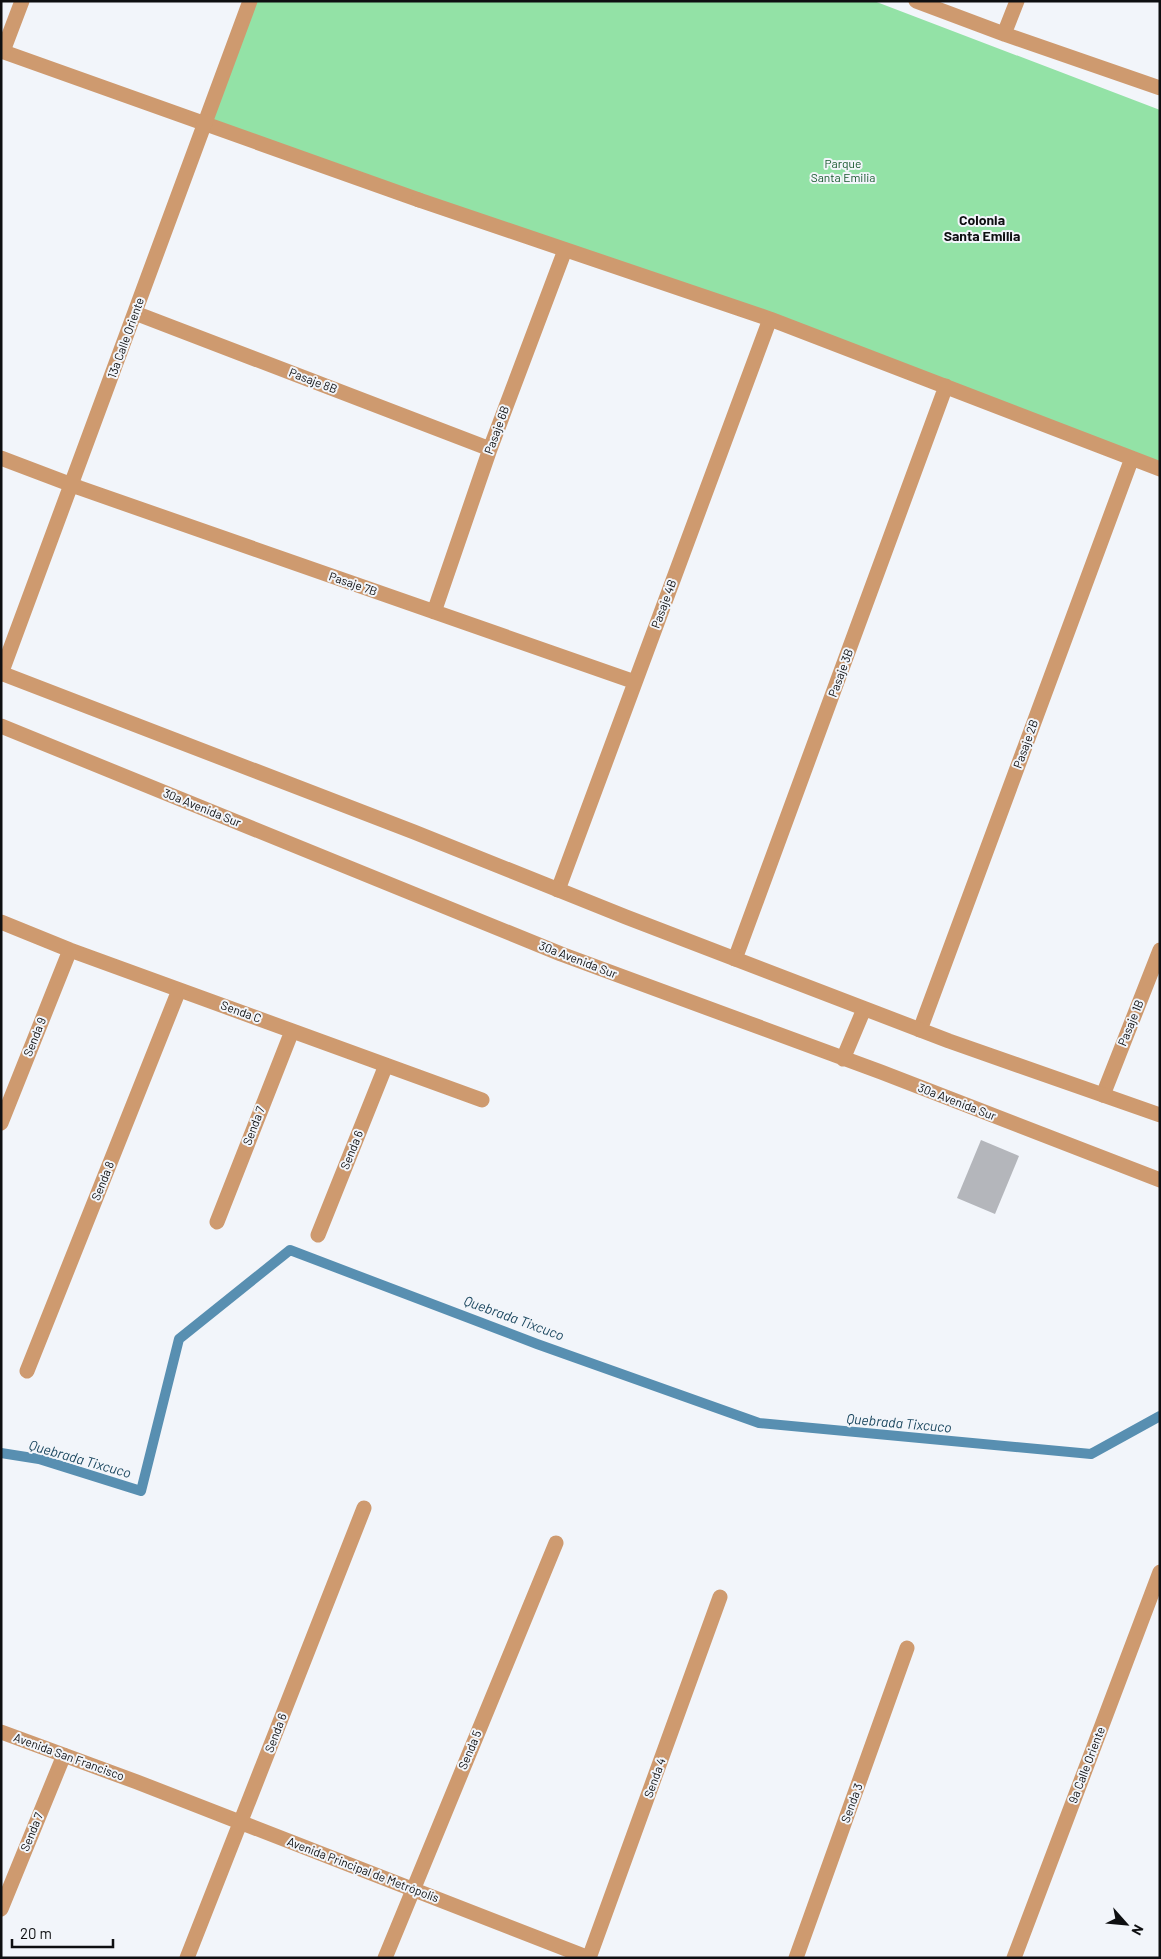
<svg xmlns="http://www.w3.org/2000/svg" width="1161" height="1959" font-family="Barlow,sans-serif">
<style>
.green{fill:#93e2a6}
.lines{fill:none;stroke-linecap:round;stroke-linejoin:round}
.stream{stroke:#588fb1;stroke-width:10}
.building{fill:#b4b6bb}
.service{stroke:#ce9a6f;stroke-width:15}
.minor{stroke:#ce9a6f;stroke-width:15}
.tertiary{stroke:#ce9a6f;stroke-width:15}
.labels{text-anchor:middle;stroke-width:4;stroke-linejoin:round;paint-order:stroke}
.park-label{font-size:12px;fill:#17572d;stroke:#f2f5fa}
.street-label{font-size:12px;fill:#0e0f11;stroke:#f2f5fa}
.neighbourhood-label{font-size:14px;font-weight:bold;fill:#0e0f11;stroke:#f2f5fa}
.water-label{font-size:14px;font-style:italic;fill:#1b475f;stroke:#f2f5fa}
</style>
<rect width="100%" height="100%" fill="#f2f5fa"/>
<path class="green" d="M250 1H874L1160 110V468L1015 413 204 122Z"/>
<g class="lines">
<path class="stream" d="M1 1453 39 1459 141 1491 179 1339 290 1250 537 1344 759 1423 1091 1454 1160 1416"/>
</g>
<path class="building" d="M981 1140 1019 1156 995 1214 957 1198Z"/>
<g class="lines">
<path class="service" d="M1 51 419 200"/>
<path class="minor" d="M916 1 1004 34 1160 88
M1004 34 1017 1
M3 51 22 1
M419 200 770 319 1160 469
M135 313 490 449
M1 458 80 488 635 682
M434 612 490 449 565 250
M1 674 250 1
M558 890 770 319
M1 922 70 950 482 1100
M735 959 946 386
M920 1030 1132 458
M1103 1095 1160 950
M1 1123 70 950
M217 1222 292 1031
M318 1235 386 1065
M27 1371 179 990
M1 1732 137 1782 589 1958
M1 1909 64 1755
M187 1958 364 1508
M385 1958 556 1543
M589 1958 720 1597
M796 1958 907 1648"/>
<path class="tertiary" d="M1 673 414 832 626 917 949 1041 1160 1115
M1 726 561 954 881 1072 1160 1180
M843 1059 864 1009
M1014 1958 1160 1572"/>
</g>
<g class="labels">
<g class="park-label">
<text x="843" y="168">Parque<tspan x="843" dy="14">Santa Emilia</tspan></text>
</g>
<g class="street-label">
<text transform="translate(126 338) rotate(-70)" y="4">13a Calle Oriente</text>
<text transform="translate(313 381) rotate(21)" y="4">Pasaje 8B</text>
<text transform="translate(497 430) rotate(-70)" y="4">Pasaje 6B</text>
<text transform="translate(353 584) rotate(19)" y="4">Pasaje 7B</text>
<text transform="translate(664 604) rotate(-70)" y="4">Pasaje 4B</text>
<text transform="translate(841 673) rotate(-70)" y="4">Pasaje 3B</text>
<text transform="translate(1026 744) rotate(-70)" y="4">Pasaje 2B</text>
<text transform="translate(202 808) rotate(22)" y="4">30a Avenida Sur</text>
<text transform="translate(578 960) rotate(21)" y="4">30a Avenida Sur</text>
<text transform="translate(241 1012) rotate(20)" y="4">Senda C</text>
<text transform="translate(1131 1023) rotate(-68)" y="4">Pasaje 1B</text>
<text transform="translate(35 1037) rotate(-68)" y="4">Senda 9</text>
<text transform="translate(957 1102) rotate(21)" y="4">30a Avenida Sur</text>
<text transform="translate(254 1126) rotate(-69)" y="4">Senda 7</text>
<text transform="translate(352 1150) rotate(-68)" y="4">Senda 6</text>
<text transform="translate(103 1181) rotate(-68)" y="4">Senda 8</text>
<text transform="translate(276 1733) rotate(-69)" y="4">Senda 6</text>
<text transform="translate(470 1750) rotate(-67)" y="4">Senda 5</text>
<text transform="translate(69 1757) rotate(20)" y="4">Avenida San Francisco</text>
<text transform="translate(1087 1765) rotate(-69)" y="4">9a Calle Oriente</text>
<text transform="translate(655 1778) rotate(-70)" y="4">Senda 4</text>
<text transform="translate(852 1803) rotate(-70)" y="4">Senda 3</text>
<text transform="translate(32 1832) rotate(-68)" y="4">Senda 7</text>
<text transform="translate(363 1870) rotate(21)" y="4">Avenida Principal de Metrópolis</text>
</g>
<g class="neighbourhood-label">
<text x="982" y="225">Colonia<tspan x="982" dy="16">Santa Emilia</tspan></text>
</g>
<g class="water-label">
<text transform="translate(514 1318) rotate(20)" y="5">Quebrada Tixcuco</text>
<text transform="translate(899 1423) rotate(5)" y="5">Quebrada Tixcuco</text>
<text transform="translate(80 1459) rotate(16)" y="5">Quebrada Tixcuco</text>
</g>
</g>
<rect width="1161" height="1959" fill="none" stroke="#0e0f11" stroke-width="5"/>
<g transform="translate(1126 1924) rotate(117)" stroke="#f2f5fa" stroke-width="4" paint-order="stroke">
<path d="M0-4L9 19L0 12L-9 19Z" fill="#0e0f11"/>
<text y="-8" font-size="14" font-weight="bold" text-anchor="middle" fill="#0e0f11">N</text>
</g>
<path d="M12 1939v8h101v-8" fill="none" stroke="#0e0f11" stroke-width="2.5"/>
<text x="20" y="1939" font-size="15" fill="#0e0f11" stroke="#f2f5fa" stroke-width="4" paint-order="stroke">20 m</text>
</svg>
